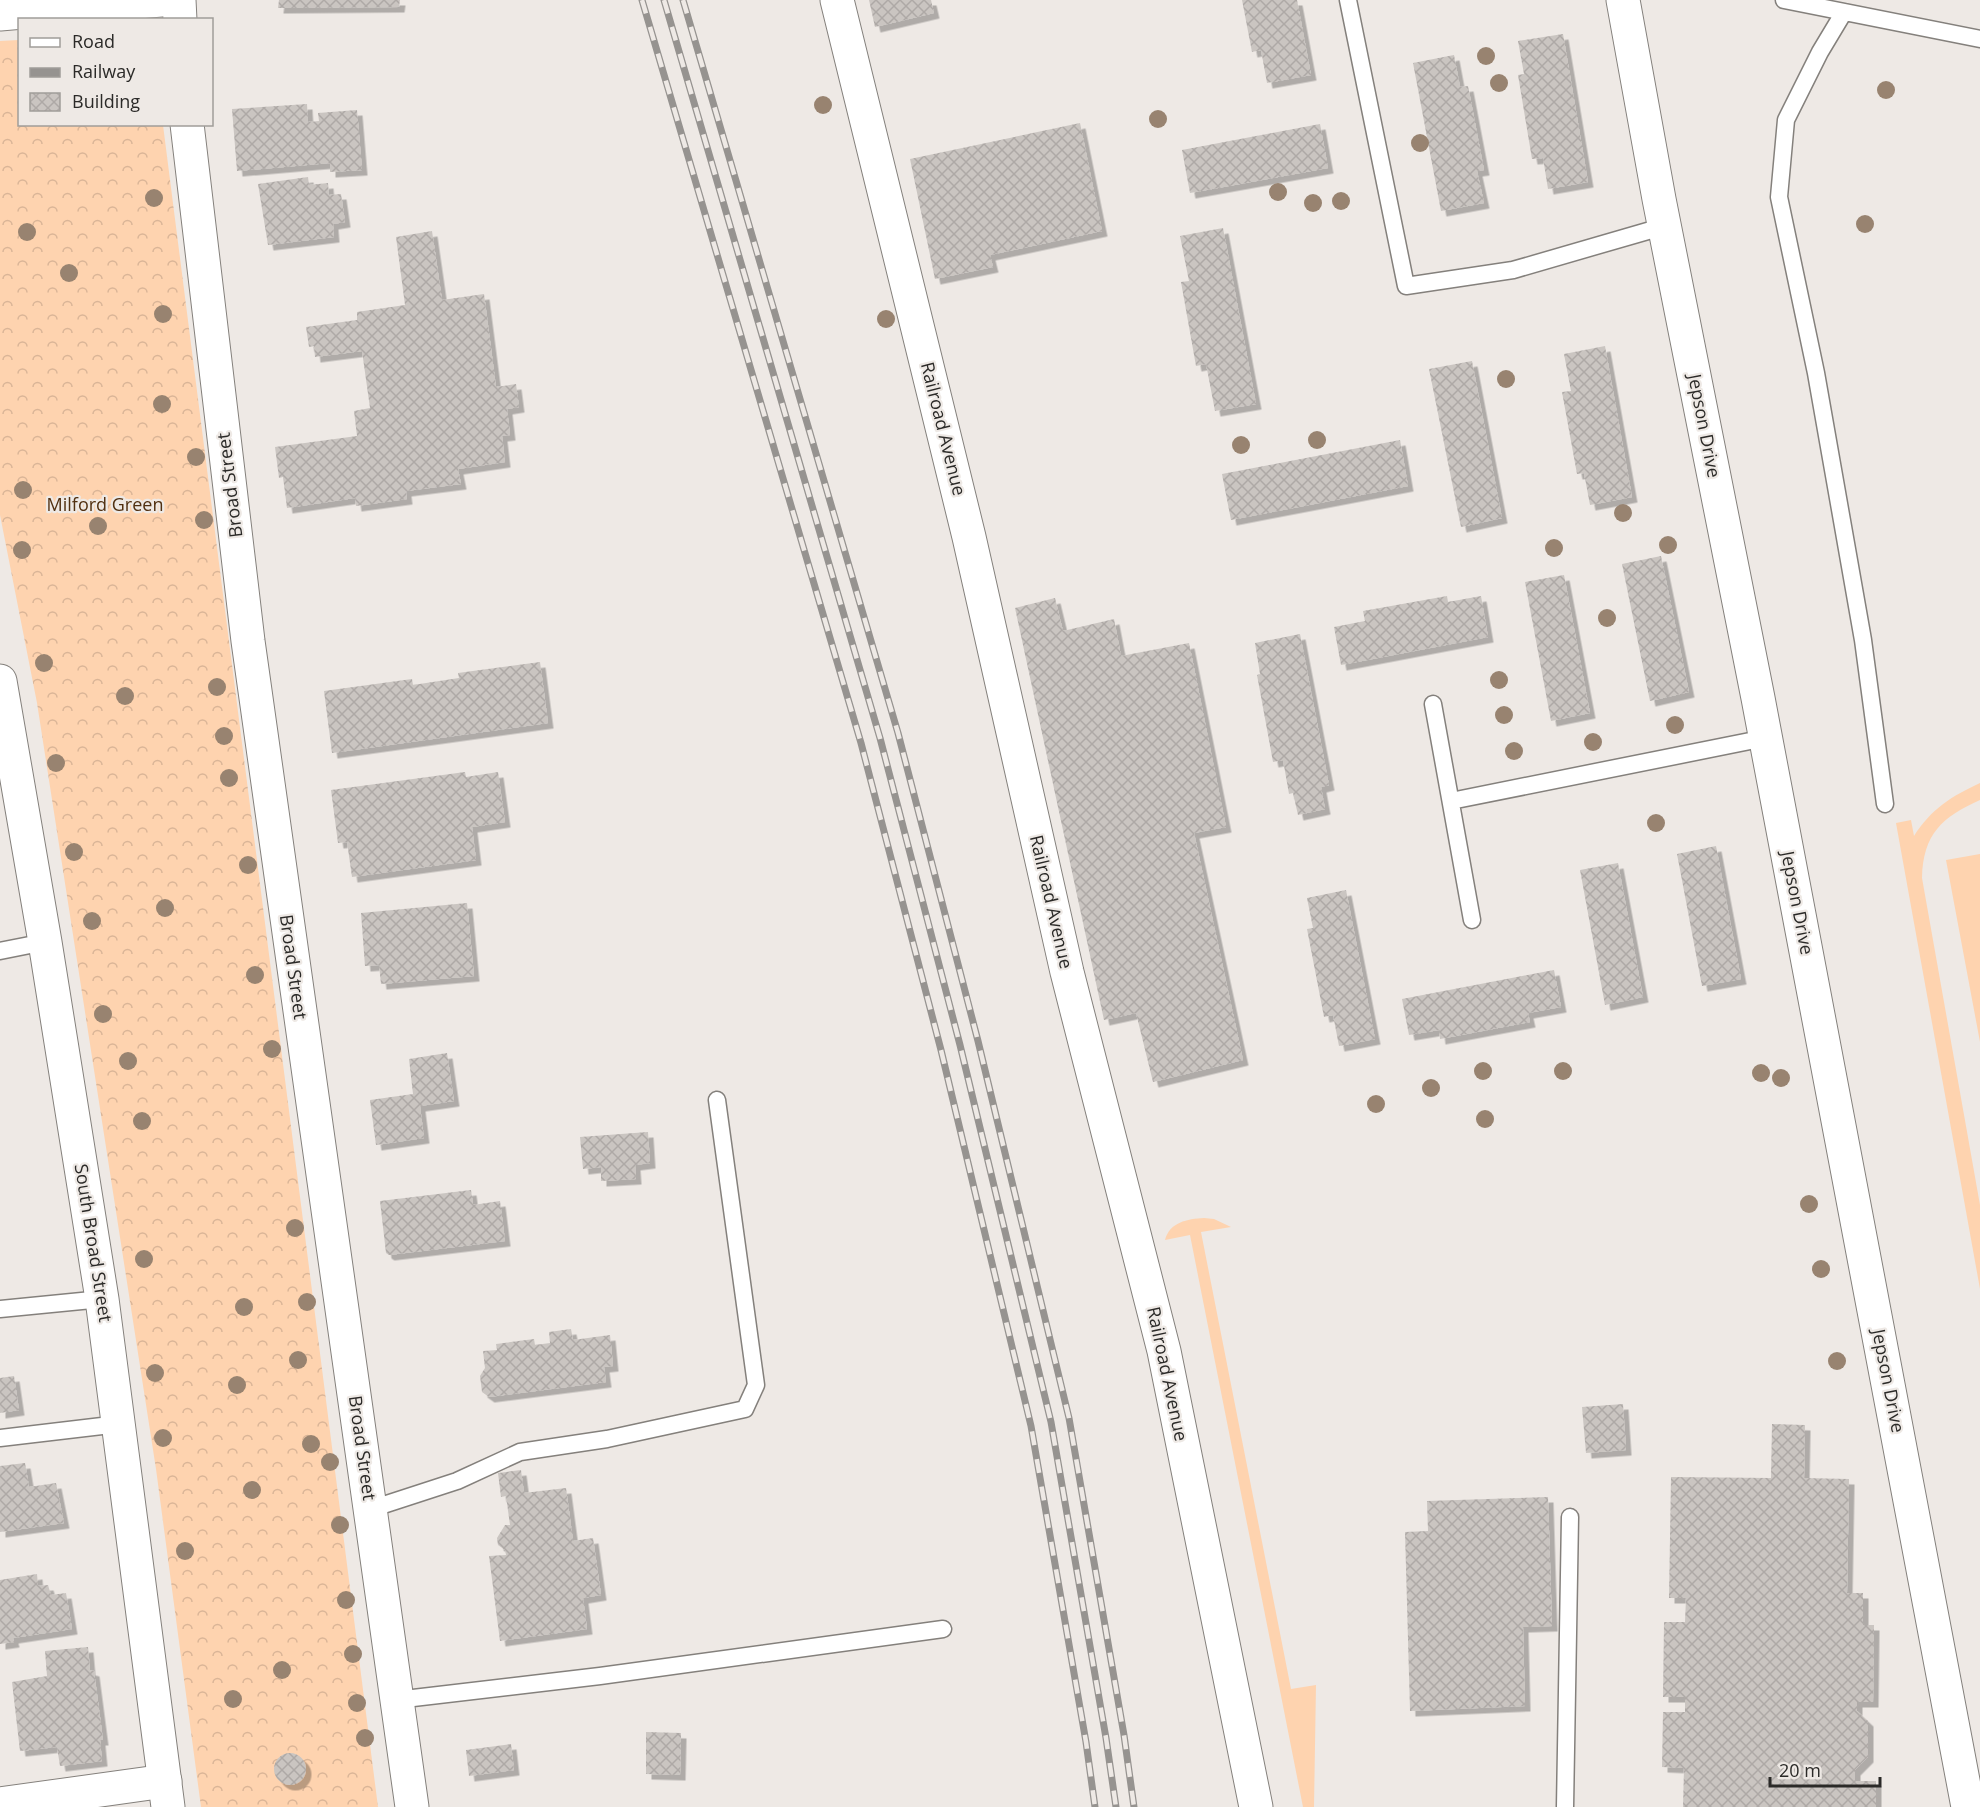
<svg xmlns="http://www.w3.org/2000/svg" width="1980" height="1807" font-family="'Open Sans',sans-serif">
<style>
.grass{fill:#fed3af}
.forest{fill:url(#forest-crowns)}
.building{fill:url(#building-cross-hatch);filter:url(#shadow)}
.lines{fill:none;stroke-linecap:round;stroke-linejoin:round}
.lane-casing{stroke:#84807c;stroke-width:19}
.street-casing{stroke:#84807c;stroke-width:35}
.secondary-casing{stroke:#84807c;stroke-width:35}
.lane{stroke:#fff;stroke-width:16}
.street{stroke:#fff;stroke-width:33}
.secondary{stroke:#fff;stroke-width:33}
.rail-casing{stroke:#969390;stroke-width:7}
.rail{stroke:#eee9e5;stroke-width:4.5;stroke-dasharray:14;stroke-linecap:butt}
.tree{fill:#988370}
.labels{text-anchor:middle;stroke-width:4.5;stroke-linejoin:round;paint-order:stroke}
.street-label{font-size:18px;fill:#2b2a28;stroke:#eee9e5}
.park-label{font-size:18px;fill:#513011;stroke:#eee9e5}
</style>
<defs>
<pattern id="forest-crowns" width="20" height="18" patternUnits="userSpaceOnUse" patternTransform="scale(1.5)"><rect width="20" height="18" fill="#fed3af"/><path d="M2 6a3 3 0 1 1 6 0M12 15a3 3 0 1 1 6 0" fill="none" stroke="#dab597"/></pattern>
<pattern id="building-cross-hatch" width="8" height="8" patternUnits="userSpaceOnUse" patternTransform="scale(1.5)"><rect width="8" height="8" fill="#cac5c1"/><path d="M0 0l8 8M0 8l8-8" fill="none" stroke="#aea9a6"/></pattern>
<filter id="shadow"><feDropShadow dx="5.5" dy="5.5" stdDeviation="0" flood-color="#0004"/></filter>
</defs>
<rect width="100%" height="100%" fill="#eee9e5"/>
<path class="grass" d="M1980 783V800C1942 817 1923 834 1922 878L1980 1205V1289L1896 823 1911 820 1914 836C1931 809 1952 796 1980 783Z
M1980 854V1042L1946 860Z
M1204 1218 1214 1219 1231 1227 1201 1232 1291 1689 1316 1685 1314 1807H1303L1190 1235 1165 1240C1170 1222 1187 1219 1204 1218Z"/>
<path class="forest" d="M19 40 20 124 163 125 378 1807H201L156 1469 37 703 0 515V41Z"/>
<path class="building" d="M279 0H400L399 7 278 8Z
M869 0H931L934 13 875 27Z
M1242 0H1297L1311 75 1267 83 1261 50 1252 52Z
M1563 34 1588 182 1548 189 1543 158 1532 159 1518 75 1524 74 1518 41Z
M1454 55 1460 87 1468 86 1484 170 1477 171 1484 203 1441 211 1413 63Z
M307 104 308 122 319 121 318 113 357 110 362 170 330 172V163L237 171 232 109Z
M1080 123 1102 231 990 255 993 267 935 279 910 159Z
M1320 124 1328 168 1190 193 1182 150Z
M308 177 309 185 328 183 329 195 341 194 345 222 333 224 334 237 268 245 258 184Z
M1223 228 1256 404 1215 411 1206 364 1196 366 1181 282 1189 281 1180 236Z
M432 231 442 300 484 294 496 387 516 384 519 407 507 409 510 435 502 436 505 462 458 469 461 484 406 491 407 499 356 506 355 498 287 508 283 477 279 478 275 447 357 436 354 411 370 408 362 351 315 357 314 346 309 347 306 327 357 320V312L405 305 396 237Z
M1605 346 1632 497 1590 505 1584 473 1577 474 1562 392 1571 391 1564 354Z
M1472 361 1502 518 1461 527 1429 369Z
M1400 440 1408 486 1231 520 1222 474Z
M1661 556 1689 692 1650 701 1622 564Z
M1564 575 1590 713 1551 721 1525 582Z
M1447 596 1448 602 1481 596 1488 637 1341 665 1334 627 1365 621 1363 611Z
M1055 598 1063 631 1114 619 1121 656 1189 643 1226 827 1194 833 1243 1060 1153 1082 1136 1013 1104 1020 1015 608Z
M1300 634 1329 785 1321 787 1325 809 1298 815 1293 793 1289 794 1283 760 1273 762 1257 675 1260 674 1255 643Z
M540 662 548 723 332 753 324 691 412 679 413 685 459 678 458 673Z
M465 772 466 777 498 772 505 822 472 827 476 860 352 877 347 842 338 843 331 790Z
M1716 846 1741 979 1702 986 1677 854Z
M1618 863 1643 997 1605 1005 1580 870Z
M1346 890 1375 1039 1339 1046 1333 1015 1324 1017 1307 929 1313 928 1307 898Z
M467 903 474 976 381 984 379 965 365 966 361 913Z
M1554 970 1561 1007 1528 1013 1530 1022 1440 1039 1439 1030 1409 1035 1402 999Z
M447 1053 454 1101 420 1106 424 1138 376 1145 370 1100 413 1094 409 1059Z
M648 1132 650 1163 635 1165 636 1179 601 1181V1167L583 1169 580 1137Z
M471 1190 473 1205 500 1201 505 1241 389 1255 386 1253 380 1201Z
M571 1329 573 1340 610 1335 613 1366 604 1367 606 1382 489 1397 482 1392 480 1376 485 1368 483 1351 497 1350 496 1344 534 1339 535 1345 550 1343 549 1332Z
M14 1376 19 1410 0 1413V1378Z
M1623 1404 1626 1450 1586 1453 1582 1407Z
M1772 1424 1805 1425 1804 1478 1849 1479 1847 1593H1863V1625H1874L1873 1702H1857V1711L1868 1721V1757L1855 1770V1781H1876V1807H1683L1684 1768 1662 1767 1663 1712H1685V1697H1663L1664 1622H1685L1686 1598H1669L1671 1477 1771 1478Z
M25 1463 29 1487 56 1483 64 1523 0 1532V1466Z
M521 1470 524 1493 566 1488 573 1541 593 1538 601 1595 583 1598 587 1629 500 1641 489 1556 506 1555 505 1550 498 1545 497 1538 505 1525H510L506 1496 501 1497 498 1473Z
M1548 1497 1552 1626 1523 1627 1525 1706 1410 1711 1405 1532 1428 1531 1427 1501Z
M37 1574 38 1586 48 1585 51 1595 66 1593 72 1629 13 1638 14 1642 0 1644V1580Z
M88 1647 90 1670 94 1671 103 1740H100L102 1761 60 1766 57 1747 20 1751 12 1682 47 1676 45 1651Z
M646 1732 681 1733 680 1775 646 1774Z
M511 1744 514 1770 469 1776 466 1750Z
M274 1769a16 16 0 1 1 32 0a16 16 0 1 1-32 0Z"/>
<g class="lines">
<defs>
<path id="lane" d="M1348 0 1406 286 1513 270 1665 226
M1784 0 1980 39
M1844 12 1820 52 1786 120 1779 197 1816 373 1863 640 1885 804
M1433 704 1472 920
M1451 801 1765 738
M0 951 45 942
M0 1309 102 1299
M0 1438 119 1424
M371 1509 457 1481 520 1452 607 1439 745 1409 756 1385 717 1100
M396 1700 600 1676 943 1629
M1565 1807 1570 1517"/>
<path id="street" d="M837 0 969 537 1067 972 1164 1351 1256 1807
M1623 0 1659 199 1758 698 1968 1807
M0 14 161 0
M0 1804 165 1781"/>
<path id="secondary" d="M179 0 180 20
M187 124 248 641 412 1807
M0 681 45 942 102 1299 168 1807"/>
</defs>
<use href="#lane" class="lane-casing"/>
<use href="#street" class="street-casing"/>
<use href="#secondary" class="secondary-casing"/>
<use href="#lane" class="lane"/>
<use href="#street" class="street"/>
<use href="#secondary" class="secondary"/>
<defs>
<path id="rail" d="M642 0 861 743 941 1050 1031 1426 1086 1742 1095 1807
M664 0 880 738 960 1045 1051 1422 1106 1738 1116 1807
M683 0 898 733 978 1041 1069 1418 1124 1735 1134 1807"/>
</defs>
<use href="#rail" class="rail-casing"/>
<use href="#rail" class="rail"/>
</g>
<g class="tree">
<circle cx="1486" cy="56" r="9"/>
<circle cx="1499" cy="83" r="9"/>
<circle cx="1886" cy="90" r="9"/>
<circle cx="823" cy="105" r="9"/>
<circle cx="1158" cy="119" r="9"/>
<circle cx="1420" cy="143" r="9"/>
<circle cx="1278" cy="192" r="9"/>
<circle cx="154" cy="198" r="9"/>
<circle cx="1341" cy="201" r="9"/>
<circle cx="1313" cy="203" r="9"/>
<circle cx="1865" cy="224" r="9"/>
<circle cx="27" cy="232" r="9"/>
<circle cx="69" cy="273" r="9"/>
<circle cx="163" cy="314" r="9"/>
<circle cx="886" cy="319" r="9"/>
<circle cx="1506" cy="379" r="9"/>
<circle cx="162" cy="404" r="9"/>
<circle cx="1317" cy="440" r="9"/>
<circle cx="1241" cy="445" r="9"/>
<circle cx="196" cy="457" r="9"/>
<circle cx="23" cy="490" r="9"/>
<circle cx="1623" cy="513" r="9"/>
<circle cx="204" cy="520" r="9"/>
<circle cx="98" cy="526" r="9"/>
<circle cx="1668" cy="545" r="9"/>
<circle cx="1554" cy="548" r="9"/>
<circle cx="22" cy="550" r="9"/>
<circle cx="1607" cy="618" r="9"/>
<circle cx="44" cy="663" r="9"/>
<circle cx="1499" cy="680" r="9"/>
<circle cx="217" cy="687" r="9"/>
<circle cx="125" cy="696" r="9"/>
<circle cx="1504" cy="715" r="9"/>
<circle cx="1675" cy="725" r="9"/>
<circle cx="224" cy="736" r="9"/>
<circle cx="1593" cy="742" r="9"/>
<circle cx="1514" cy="751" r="9"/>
<circle cx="56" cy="763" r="9"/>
<circle cx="229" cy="778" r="9"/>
<circle cx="1656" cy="823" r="9"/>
<circle cx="74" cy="852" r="9"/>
<circle cx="248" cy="865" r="9"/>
<circle cx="165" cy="908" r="9"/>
<circle cx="92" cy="921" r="9"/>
<circle cx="255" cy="975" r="9"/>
<circle cx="103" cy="1014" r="9"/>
<circle cx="272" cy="1049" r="9"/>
<circle cx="128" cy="1061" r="9"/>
<circle cx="1483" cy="1071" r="9"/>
<circle cx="1563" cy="1071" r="9"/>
<circle cx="1761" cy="1073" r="9"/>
<circle cx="1781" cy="1078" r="9"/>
<circle cx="1431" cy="1088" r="9"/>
<circle cx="1376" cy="1104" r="9"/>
<circle cx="1485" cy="1119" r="9"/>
<circle cx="142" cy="1121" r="9"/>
<circle cx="1809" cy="1204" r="9"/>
<circle cx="295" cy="1228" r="9"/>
<circle cx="144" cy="1259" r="9"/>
<circle cx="1821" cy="1269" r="9"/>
<circle cx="307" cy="1302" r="9"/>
<circle cx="244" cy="1307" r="9"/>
<circle cx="298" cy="1360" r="9"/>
<circle cx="1837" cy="1361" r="9"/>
<circle cx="155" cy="1373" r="9"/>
<circle cx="237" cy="1385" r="9"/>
<circle cx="163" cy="1438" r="9"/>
<circle cx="311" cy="1444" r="9"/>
<circle cx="330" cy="1462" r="9"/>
<circle cx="252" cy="1490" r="9"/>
<circle cx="340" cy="1525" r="9"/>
<circle cx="185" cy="1551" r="9"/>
<circle cx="346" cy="1600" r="9"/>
<circle cx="353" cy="1654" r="9"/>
<circle cx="282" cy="1670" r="9"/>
<circle cx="233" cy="1699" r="9"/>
<circle cx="357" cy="1703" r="9"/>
<circle cx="365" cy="1738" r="9"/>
</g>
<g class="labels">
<g class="street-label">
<text transform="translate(1704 426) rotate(79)" y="6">Jepson Drive</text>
<text transform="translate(943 429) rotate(76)" y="6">Railroad Avenue</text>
<text transform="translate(230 485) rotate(-97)" y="6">Broad Street</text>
<text transform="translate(1051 902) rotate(77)" y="6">Railroad Avenue</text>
<text transform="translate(1797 903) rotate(79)" y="6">Jepson Drive</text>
<text transform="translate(293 967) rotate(82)" y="6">Broad Street</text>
<text transform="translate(93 1243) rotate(81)" y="6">South Broad Street</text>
<text transform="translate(1167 1374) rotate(78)" y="6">Railroad Avenue</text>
<text transform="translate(1888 1381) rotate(79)" y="6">Jepson Drive</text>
<text transform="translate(362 1448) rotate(82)" y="6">Broad Street</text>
</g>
<g class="park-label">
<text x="105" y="511">Milford Green</text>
</g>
</g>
<rect x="18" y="18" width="195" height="108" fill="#eee9e5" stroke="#a09d99" stroke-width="1.5"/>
<rect x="30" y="38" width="30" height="9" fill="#ffffff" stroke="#a09d99" stroke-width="1.5"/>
<text x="72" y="48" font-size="18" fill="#2b2a28">Road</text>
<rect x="30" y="68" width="30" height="9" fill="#969390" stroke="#a09d99" stroke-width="1.5"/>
<text x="72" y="78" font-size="18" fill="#2b2a28">Railway</text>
<rect x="30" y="93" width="30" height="18" fill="url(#building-cross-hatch)" stroke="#a09d99" stroke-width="1.5"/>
<text x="72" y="108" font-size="18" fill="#2b2a28">Building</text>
<path d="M1770 1777v9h110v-9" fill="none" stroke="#2b2a28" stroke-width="3"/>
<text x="1779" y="1777" font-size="18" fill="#2b2a28" stroke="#eee9e5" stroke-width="4.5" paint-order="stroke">20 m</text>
</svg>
